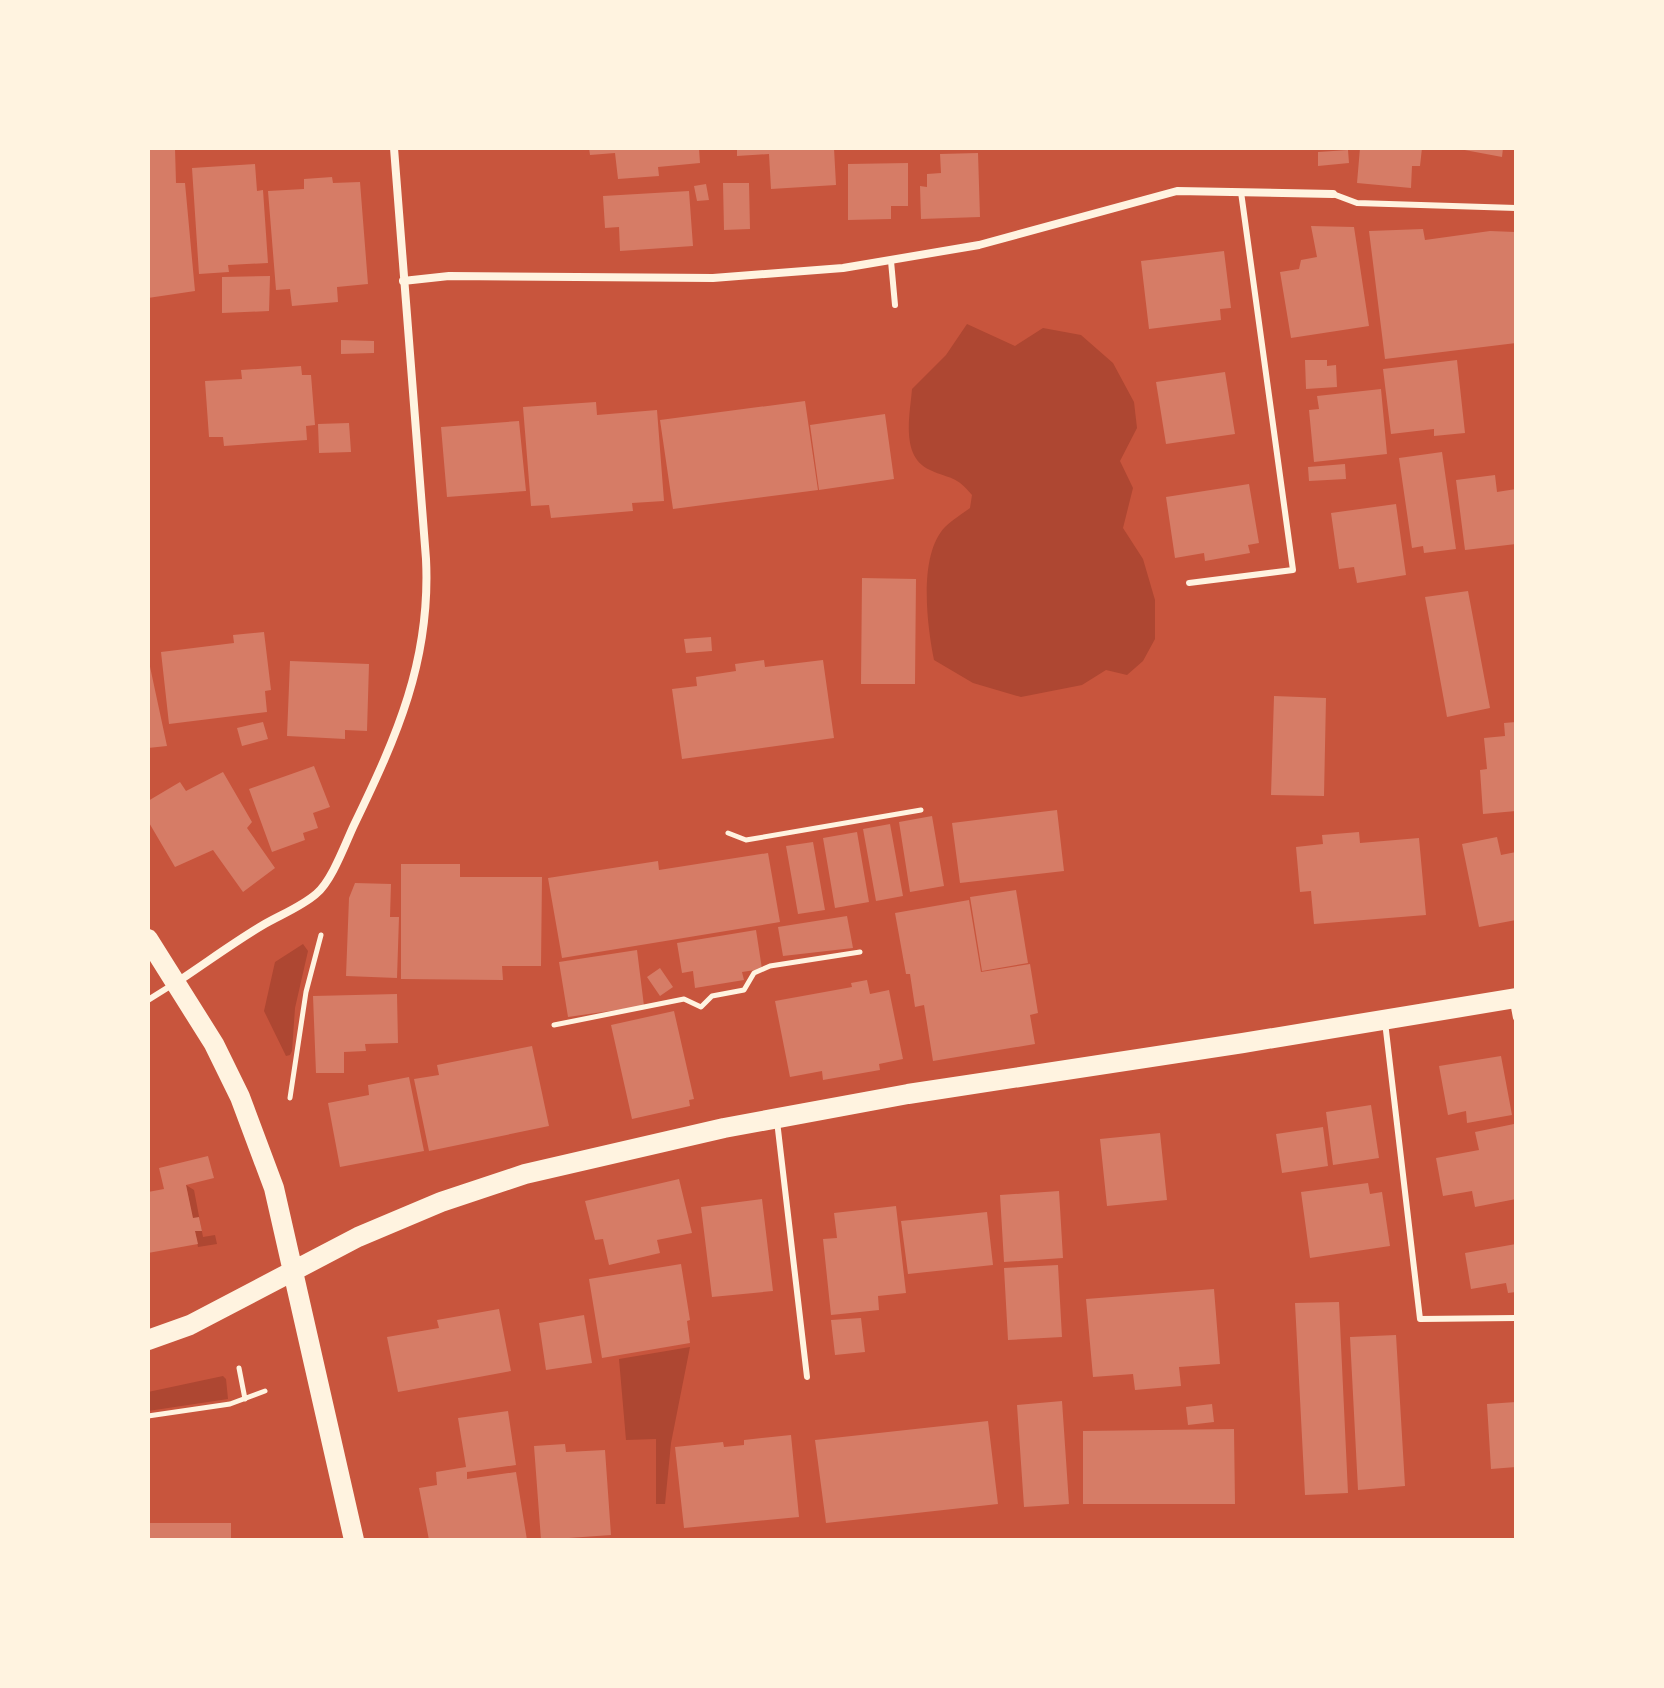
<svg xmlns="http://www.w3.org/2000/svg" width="1664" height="1688" font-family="'PT Sans',sans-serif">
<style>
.green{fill:#ae4732}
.building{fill:#d67c66}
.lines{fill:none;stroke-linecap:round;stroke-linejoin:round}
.path{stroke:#fff3e0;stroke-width:5}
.service{stroke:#fff3e0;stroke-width:6}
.minor{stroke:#fff3e0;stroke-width:8}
.primary{stroke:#fff3e0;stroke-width:20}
</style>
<rect width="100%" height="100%" fill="#c8553d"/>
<path class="green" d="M967 324 1015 346 1043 328 1081 335 1113 363 1134 402 1137 428 1120 461 1133 488 1123 528 1143 559 1155 600V639L1143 661 1127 675 1106 670 1082 685 1021 697 973 683 934 660C927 625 918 555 945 527 952 520 962 514 970 508L972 495C955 475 952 480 930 470 900 457 910 415 912 389L946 355Z
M303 944 308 951 295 1008 292 1051 290 1055 286 1056 264 1011 275 962Z
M186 1185 194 1190 203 1237 215 1235 217 1244 198 1247Z
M690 1347 671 1443 665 1504H656V1439L626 1440 619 1359Z
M223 1376 226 1379 228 1399 148 1411V1392Z"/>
<path class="building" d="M148 148H175L176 183H185L195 291 148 298Z
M589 148H699L700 163 658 167 659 176 618 179 615 153 590 155Z
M737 148H834L836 185 771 189 769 154 737 156Z
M1360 148H1422L1420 166H1412L1411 188 1357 183Z
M1454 148H1503L1502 157Z
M1348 150 1349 163 1318 166V152Z
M978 153 980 217 921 219 920 186 927 187V174L941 173 940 154Z
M908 163V206H891V219L848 220V164Z
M255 164 257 191 263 190 268 263 228 265 229 272 199 274 192 168Z
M332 177 333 183 360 182 368 284 337 287 338 302 292 306 290 289 276 290 268 191 304 189V179Z
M723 183H749L750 229 724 230Z
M706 184 709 200 697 201 694 186Z
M689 191 693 246 620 251 619 227 605 228 603 196Z
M1311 226 1354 227 1369 326 1291 338 1280 272 1299 269 1301 260 1317 257Z
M1423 229 1425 240 1490 231 1515 232 1516 343 1385 359 1369 231Z
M1224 251 1231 308 1220 309 1221 320 1149 329 1141 261Z
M270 276 269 311 222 313V277Z
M341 340 374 341V353L341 354Z
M1305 360H1327V366L1336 365 1337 387 1306 389Z
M1457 360 1465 433 1434 436V429L1391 434 1383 369Z
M301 366 302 375H311L315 425 306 426 307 440 224 446 223 437H209L205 381 242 379 241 370Z
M1225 372 1235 434 1166 444 1156 382Z
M1381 389 1387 454 1314 462 1309 410 1319 409 1317 396Z
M805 401 818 490 673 509 660 420Z
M596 402 597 415 657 410 664 501 632 503 633 511 551 518 549 505 531 506 523 407Z
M885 414 894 479 819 490 810 425Z
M519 421 526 491 447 497 441 427Z
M349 423 351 452 319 453 318 424Z
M1442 452 1456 549 1424 553 1423 546 1412 548 1399 458Z
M1345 464 1346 479 1309 481 1308 467Z
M1495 475 1497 492 1516 489V544L1465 550 1456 480Z
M1249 484 1259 543 1248 545 1250 553 1205 561 1204 553 1175 558 1166 497Z
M1396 504 1406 575 1357 583 1354 567 1339 569 1331 513Z
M862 578 916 579 915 684H861Z
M1468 591 1490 708 1447 717 1425 597Z
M264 632 271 690 265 691 267 712 169 724 161 652 234 643 233 635Z
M711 637 712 651 686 653 684 639Z
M764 660 765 667 823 660 834 738 682 759 672 689 697 686 696 677 736 671 735 664Z
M290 661 369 664 367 731 345 730V739L287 736Z
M148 662H149L167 746 148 748Z
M1274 696 1326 698 1324 796 1271 795Z
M263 722 268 739 242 746 237 728Z
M1516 722V811L1483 814 1480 770 1487 769 1484 738 1505 736 1504 723Z
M314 766 330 807 313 813 318 828 303 833 305 840 272 852 249 789Z
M223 772 252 822 247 828 275 868 243 892 213 850 175 867 148 821V801L180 782 186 791Z
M1057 810 1064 871 960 883 952 823Z
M932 816 944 886 910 892 899 822Z
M890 824 903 896 876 901 863 829Z
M857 832 869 902 835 908 823 838Z
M1359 832 1360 843 1419 838 1426 915 1314 924 1311 891 1300 892 1296 847 1323 844 1322 835Z
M1497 837 1501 855 1516 852V920L1479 927 1462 844Z
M813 842 825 910 798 914 786 846Z
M768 853 780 922 562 958 548 878 658 861 659 870Z
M401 864H460V877H542L541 966H502L503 980 401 979Z
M355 883 391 884 390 917H399L397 978 346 976 349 898Z
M1016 890 1028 963 982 971 970 897Z
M969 900 981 972 1030 964 1038 1013 1030 1015 1035 1044 933 1061 924 1005 915 1007 910 974H906L895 913Z
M847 916 853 948 783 956 778 927Z
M756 930 762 969 742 972 744 980 695 988 693 971 682 973 677 943Z
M637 950 644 1006 568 1017 559 962Z
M660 968 673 987 660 996 647 977Z
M867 980 870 994 889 990 903 1059 879 1064 880 1070 823 1080 822 1071 790 1077 775 1001 852 987 851 983Z
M397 994 398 1043 365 1044 366 1051 344 1052V1073H316L313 996Z
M674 1011 694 1099 689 1100 690 1106 632 1119 611 1025Z
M532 1046 549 1126 429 1151 414 1079 439 1075 437 1065Z
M1501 1056 1512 1115 1467 1123 1466 1111 1448 1115 1439 1066Z
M409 1077 424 1151 340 1167 328 1103 369 1095 368 1085Z
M1371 1105 1379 1158 1333 1165 1326 1112Z
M1514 1124 1516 1199 1475 1207 1472 1191 1443 1196 1436 1158 1479 1150 1475 1132Z
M1323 1127 1328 1166 1282 1173 1276 1134Z
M1160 1133 1167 1200 1107 1206 1100 1139Z
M208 1156 214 1178 186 1185 193 1218 199 1217 202 1231H195L198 1244 148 1253V1192L164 1189 159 1168Z
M679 1179 692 1233 657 1240 660 1253 609 1265 603 1239 595 1240 585 1201Z
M1368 1183 1370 1194 1382 1192 1390 1246 1310 1258 1301 1192Z
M1059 1191 1063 1258 1004 1262 1000 1195Z
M762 1199 773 1291 712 1297 701 1207Z
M896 1206 906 1293 878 1296 879 1310 831 1315 823 1239 837 1238 834 1213Z
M987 1212 993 1265 908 1274 901 1221Z
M1516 1244V1292L1508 1293 1506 1283 1471 1289 1465 1253Z
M681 1264 690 1320 687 1321 690 1343 602 1358 589 1279Z
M1058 1265 1062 1337 1008 1340 1004 1268Z
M1214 1289 1220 1364 1179 1367 1181 1386 1135 1390 1133 1374 1093 1377 1086 1299Z
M1339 1302 1348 1493 1305 1495 1295 1303Z
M499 1309 511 1371 398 1392 387 1337 439 1328 437 1320Z
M584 1315 592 1363 546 1370 539 1323Z
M861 1318 865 1352 835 1355 831 1320Z
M1396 1335 1405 1486 1358 1490 1350 1337Z
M1062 1401 1069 1504 1024 1507 1017 1405Z
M1516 1402V1467L1491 1469 1487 1404Z
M1212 1404 1214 1422 1188 1425 1186 1407Z
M508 1411 516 1465 467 1472V1479L516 1472 527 1540H429L419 1488 437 1485 436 1472 466 1467 458 1418Z
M988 1421 998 1504 826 1523 815 1440Z
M1234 1429 1235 1504H1083V1431Z
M791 1435 799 1517 684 1528 675 1447 723 1442 724 1447 744 1445V1440Z
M565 1444 566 1452 605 1450 611 1535 541 1540 534 1446Z
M148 1523H231V1540H148Z"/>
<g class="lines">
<path class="path" d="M728 833 746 840 921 810
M554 1025 684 999 701 1007 712 996 744 990 754 973 770 966 860 952
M290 1098 306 992 321 935
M239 1368 245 1399
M148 1416 230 1404 265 1391"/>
<path class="service" d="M1333 194 1357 203 1516 208
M891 261 895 305
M1189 583 1293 570 1241 192
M148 1000 172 985
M1513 1002 1516 1018
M1385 1022 1420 1319 1516 1318
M777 1121 807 1377"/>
<path class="minor" d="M403 281 449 276 713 278 843 268 979 245 1177 191 1333 194
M177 982C206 963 234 942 263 925 280 915 301 907 316 894 332 881 345 844 354 825 397 736 431 660 426 559L394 148"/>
<path class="primary" d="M148 939 214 1044 240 1097 274 1188 354 1540
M148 1340 190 1325 358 1237 441 1202 525 1174 724 1128 908 1094 1243 1043 1516 998"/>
</g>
<rect width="1664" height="1688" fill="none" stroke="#fff3e0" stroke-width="300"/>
</svg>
